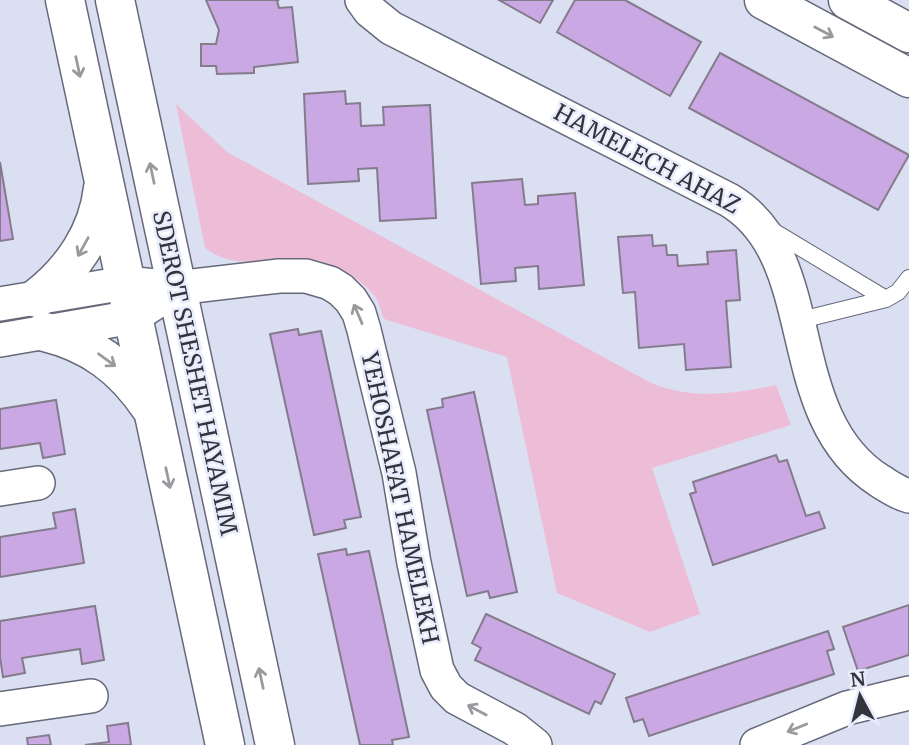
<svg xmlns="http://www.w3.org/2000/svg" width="909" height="745" font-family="Merriweather,serif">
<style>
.green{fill:#edbdd8}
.building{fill:#caa8e3;stroke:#847b8b;stroke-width:2}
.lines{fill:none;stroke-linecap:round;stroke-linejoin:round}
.lane-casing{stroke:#66697a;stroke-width:18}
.street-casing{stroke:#66697a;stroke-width:36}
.secondary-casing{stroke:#66697a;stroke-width:41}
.lane{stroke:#fff;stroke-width:16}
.street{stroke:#fff;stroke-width:33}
.secondary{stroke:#fff;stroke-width:38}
.oneway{stroke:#9a9a9e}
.labels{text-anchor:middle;stroke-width:5;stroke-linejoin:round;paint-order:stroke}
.street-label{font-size:23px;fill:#34353c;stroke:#e9ecfc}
</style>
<rect width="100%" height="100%" fill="#dbdff2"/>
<path class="green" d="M176 104 227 152 651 383C692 400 734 394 776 385L791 425 652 468 700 614 650 632 557 593 507 357 384 319C381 312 379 301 374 295 358 275 323 257 298 258 262 259 235 270 205 248Z"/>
<path class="building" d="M206 0H279L277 1 279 8 292 7 298 62 254 67V73L217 74 216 66H201V44H216L219 30Z
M499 0H553L540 23Z
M575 0H625L701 42 670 96 557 32Z
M720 53 909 155 878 210 689 108Z
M345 91 346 104 360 103 361 126 384 125 383 107 430 105 436 218 380 221 377 168 358 169 359 181 308 184 304 94Z
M0 162 13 239 0 241Z
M522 179 525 205 538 204V196L575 193 584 285 539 289 538 266 515 268 516 281 481 284 472 183Z
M652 235 653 246 666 245 667 255H677L678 266 708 264 707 252 736 250 740 300 726 301 731 367 686 370 684 344 639 348 635 292 623 293 618 237Z
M298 329 299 335 321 331 361 517 344 520 346 528 314 535 270 334Z
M474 392 517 592 490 598 488 591 467 596 427 410 443 407 442 399Z
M56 400 65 454 43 458 40 443 0 449V409Z
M776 455 779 462 787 460 806 516 819 512 825 528 713 565 690 494 696 492 693 482Z
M75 509 84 563 0 577V537L56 528 53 513Z
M346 549 347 555 369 551 409 737 392 740 393 745H360L318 554Z
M909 605V655L858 671 843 627Z
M95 606 104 660 82 664 80 649 22 658 25 673 3 677 0 657V621Z
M486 614 615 674 601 704 595 701 589 714 475 660 481 648 472 643Z
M828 631 834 649 827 651 834 674 649 736 643 719 634 722 626 698Z
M128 723 131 745H85L109 742 107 726Z
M49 735 51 745H28L27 738Z"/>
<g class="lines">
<defs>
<path id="lane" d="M768 228 886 299
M797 321 886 299 898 292 909 278"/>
<path id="street" d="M362 0 370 11 391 28 729 200C825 257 777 416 880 481 890 487 898 493 909 496
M0 304 125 283 176 288 279 276H306L330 283 341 290 351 300 359 313 364 330 399 473 414 563 437 670 446 687 457 698 515 729 535 745
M0 340 133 317 156 302
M0 489 38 483
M0 709 91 696
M757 745 847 708 909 693"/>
<path id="secondary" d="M65 0 225 745
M115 0 275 745
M764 0 909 78
M848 0 909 33
M37 298C72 271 98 233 103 188
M45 332C91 343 124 368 150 407"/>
</defs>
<use href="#lane" class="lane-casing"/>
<use href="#street" class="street-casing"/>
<use href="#secondary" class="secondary-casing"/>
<use href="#lane" class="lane"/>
<use href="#street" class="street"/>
<use href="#secondary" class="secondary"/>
</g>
<defs><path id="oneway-shaft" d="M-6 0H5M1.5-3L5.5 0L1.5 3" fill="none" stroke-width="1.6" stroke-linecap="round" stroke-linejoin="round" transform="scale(1.75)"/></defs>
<g class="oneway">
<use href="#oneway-shaft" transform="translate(824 32) rotate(28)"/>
<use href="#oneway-shaft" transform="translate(78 67) rotate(78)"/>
<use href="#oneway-shaft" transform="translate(152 173) rotate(-102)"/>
<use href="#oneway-shaft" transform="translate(83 247) rotate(119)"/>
<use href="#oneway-shaft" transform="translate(358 314) rotate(-113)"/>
<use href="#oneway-shaft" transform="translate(107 360) rotate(36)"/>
<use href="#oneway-shaft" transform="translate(168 478) rotate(78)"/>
<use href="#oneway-shaft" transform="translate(261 678) rotate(-102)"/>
<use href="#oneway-shaft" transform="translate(477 710) rotate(-152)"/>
<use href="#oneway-shaft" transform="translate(797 728) rotate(158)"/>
</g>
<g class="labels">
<g class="street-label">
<text transform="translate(647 159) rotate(28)" y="8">HAMELECH AHAZ</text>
<text transform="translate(195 373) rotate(78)" y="8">SDEROT SHESHET HAYAMIM</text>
<text transform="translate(400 498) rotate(78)" y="8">YEHOSHAFAT HAMELEKH</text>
</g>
</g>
<g transform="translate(860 696) rotate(353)" stroke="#e9ecfc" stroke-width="5" paint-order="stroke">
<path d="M0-5L12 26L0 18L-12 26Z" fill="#34353c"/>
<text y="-10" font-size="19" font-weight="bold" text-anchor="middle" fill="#34353c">N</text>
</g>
</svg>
